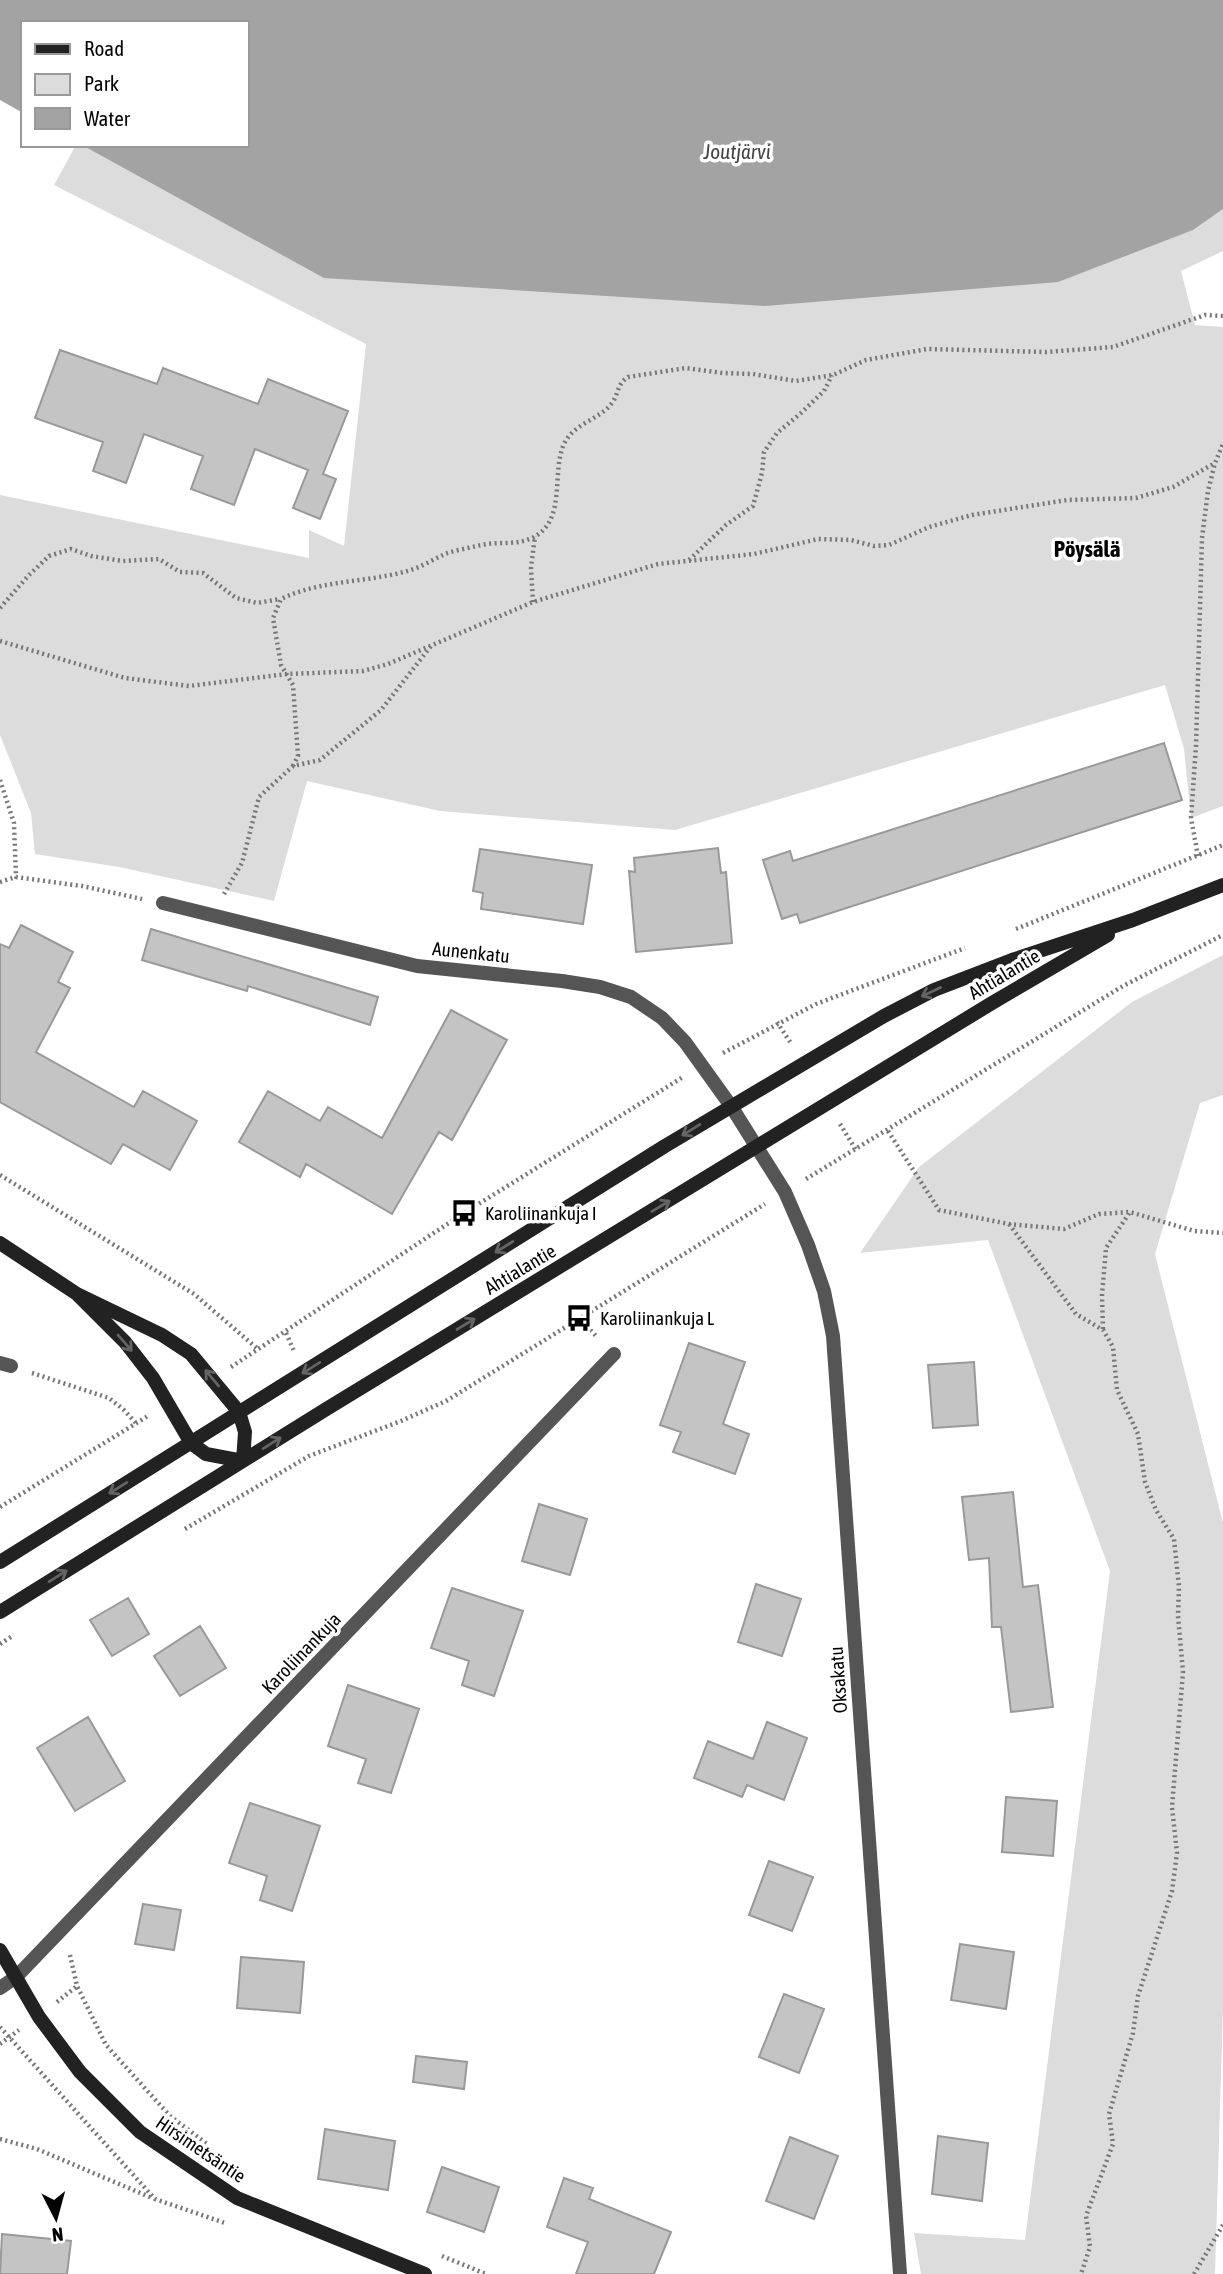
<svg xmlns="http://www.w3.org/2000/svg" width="1223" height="2274" font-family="'Asap Condensed',sans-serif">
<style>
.green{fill:#dcdcdc}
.water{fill:#a3a3a3}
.building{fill:#c4c4c4;stroke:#999;stroke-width:2}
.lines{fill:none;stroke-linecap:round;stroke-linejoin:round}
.path{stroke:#777;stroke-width:4.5;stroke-dasharray:2 3.5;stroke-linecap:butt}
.street{stroke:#555;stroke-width:14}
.secondary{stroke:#222;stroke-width:14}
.oneway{stroke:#646464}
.labels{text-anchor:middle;stroke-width:7;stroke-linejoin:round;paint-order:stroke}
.street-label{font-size:19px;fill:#000;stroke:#fff}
.poi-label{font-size:19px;fill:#000;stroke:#fff;text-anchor:start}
.water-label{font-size:21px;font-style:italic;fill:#444;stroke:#fff}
.quarter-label{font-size:23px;font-weight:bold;fill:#000;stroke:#fff}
</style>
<rect width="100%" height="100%" fill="#fff"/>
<path class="green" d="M76 145 1192 230 1223 209V251L1181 271 1195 325 1223 327V806L1191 818 1184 749 1165 685 675 830 440 811 307 781 274 901 119 867 35 854 31 813 0 735V495L309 558V530L344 546 366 344 54 185Z
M1223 955V1095L1200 1103 1155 1254 1223 1523V2008L1215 2274H921L914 2233 1025 2240 1110 1571 988 1240 860 1253 919 1167 1132 1002Z"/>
<path class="water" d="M0 0H1223V209L1193 230 1058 282 765 306 324 278 82 145H247V23H23V113L0 100Z"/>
<path class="building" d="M60 350 157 384 163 368 258 404 268 379 348 411 323 474 336 479 320 519 293 508 308 470 255 449 234 505 191 489 203 456 144 434 126 483 93 471 103 442 35 418Z
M1164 743 1182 800 800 923 797 914 782 919 763 860 790 851 793 861Z
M718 848 721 873 726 872 732 943 636 952 629 871 635 872 634 858Z
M480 849 592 865 583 924 481 909 483 893 473 891Z
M21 925 73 952 58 982 70 988 36 1052 134 1107 143 1091 197 1121 170 1170 123 1144 111 1164 0 1102V944L9 948Z
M151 929 378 997 370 1025 248 986 247 991 142 960Z
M451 1010 507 1040 452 1140 439 1132 392 1214 306 1164 300 1177 239 1142 268 1091 320 1121 328 1107 382 1138Z
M689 1343 745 1362 723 1424 749 1434 735 1474 673 1452 681 1432 660 1425Z
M974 1362 978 1425 933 1428 928 1365Z
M1013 1492 1023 1587 1038 1585 1053 1707 1011 1712 1001 1627H992L989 1558 969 1560 962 1497Z
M539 1504 587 1519 570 1575 522 1561Z
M756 1584 801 1599 782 1656 738 1642Z
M452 1588 523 1611 494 1696 462 1685 469 1661 431 1648Z
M128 1598 149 1634 112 1656 90 1620Z
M200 1626 226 1668 180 1696 154 1656Z
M348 1685 419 1709 391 1793 358 1783 366 1759 328 1746Z
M88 1717 125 1781 75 1811 37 1748Z
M767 1722 807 1738 784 1800 747 1785 742 1797 694 1778 708 1741 753 1759Z
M1006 1797 1057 1801 1053 1856 1002 1852Z
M250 1803 320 1826 292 1911 260 1900 267 1876 229 1863Z
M769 1861 813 1877 792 1931 749 1915Z
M143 1904 181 1910 174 1950 135 1944Z
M960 1944 1014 1952 1006 2009 951 2000Z
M241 1957 304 1962 300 2013 237 2008Z
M784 1994 824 2009 799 2073 759 2057Z
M416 2056 467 2062 464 2089 413 2082Z
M325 2129 395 2141 388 2190 318 2179Z
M938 2136 988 2143 982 2201 932 2194Z
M790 2137 838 2156 814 2219 766 2201Z
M442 2167 499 2187 484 2232 427 2212Z
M564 2178 593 2188 589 2199 671 2232 654 2274H576L588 2242 547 2227Z
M2 2234 71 2241 67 2274H0Z"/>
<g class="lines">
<path class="path" d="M689 560 726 525 753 506 762 473 764 452 777 433 801 413 824 391 832 375
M533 602 531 568 535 536
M0 608 28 576 49 556 71 549 91 556 123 561 159 559 180 572 203 573 236 598 257 603 280 599
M0 641 125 678 189 686 287 674 363 671 388 664 533 602 658 564 754 554 818 539 851 540 874 546 889 545 929 527 972 515 1067 500 1136 498 1173 487 1215 463
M293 766 298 756 293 685 281 665 273 618 281 599C323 579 368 583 411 570 423 566 434 559 445 554 456 550 469 548 481 545 499 541 517 546 534 537 567 519 551 472 564 444 574 423 599 420 612 403 619 393 617 384 628 377L686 368 723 373 753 374 796 381 833 375 866 360 927 349 1046 352 1113 347 1205 315 1223 316
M0 780 14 823 16 877 82 886 142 899
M1198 856 1191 818 1196 746 1202 538 1208 491 1215 463 1223 444
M0 882 16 877
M224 894 242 863 259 797 293 766 320 760 381 710 431 646
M1016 929 1223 845
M777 1022 792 1045
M723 1053 816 1004 965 948
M840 1124 856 1150
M888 1131 939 1210 1009 1224 1064 1229 1099 1214 1130 1212 1194 1231 1223 1233
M0 1175 194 1294 259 1350
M806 1179 1123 986 1223 935
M1009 1224 1076 1314 1103 1330 1113 1347 1117 1390 1138 1434 1145 1482 1156 1510 1174 1539 1179 1587 1178 1616 1183 1672 1172 1807 1177 1853 1172 1891 1138 1996 1133 2033 1109 2114 1113 2144 1086 2216 1090 2247 1081 2274
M579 1318 598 1338
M1103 1329 1102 1295 1106 1248 1130 1212
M286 1333 294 1351
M231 1367 464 1213 683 1077
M32 1373 109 1398 124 1410 136 1423
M0 1507 148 1416
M185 1529 309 1456 401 1421 446 1401 765 1204
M0 1644 14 1635
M70 1955 77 1986 106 2045 170 2116 207 2144
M57 2002 77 1986
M0 2027 155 2199 225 2223
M0 2044 19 2030
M0 2139 37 2149 152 2198
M442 2256 486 2274
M1194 2274 1223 2225"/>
<path class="street" d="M163 903 417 966 562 981 600 987 631 997 662 1018 685 1042 731 1106 785 1192 808 1245 824 1291 833 1336 900 2274
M0 1363 11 1366
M0 1988 16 1977 614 1354"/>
<path class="secondary" d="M0 1243 77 1294 162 1335 191 1354 239 1412 245 1432 243 1461 206 1454 191 1443 153 1378 125 1342 77 1294
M0 1562 665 1146 884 1016 934 990 1012 960 1133 920 1223 885
M0 1612 328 1408 992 1003 1108 935
M0 1950 39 2017 80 2072 140 2132 237 2198 425 2274"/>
</g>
<defs><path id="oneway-shaft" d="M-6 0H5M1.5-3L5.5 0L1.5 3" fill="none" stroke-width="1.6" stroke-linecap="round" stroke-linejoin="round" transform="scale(1.75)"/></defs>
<g class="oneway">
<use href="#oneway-shaft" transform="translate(931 992) rotate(155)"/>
<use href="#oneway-shaft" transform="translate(691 1130) rotate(148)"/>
<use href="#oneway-shaft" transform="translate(661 1206) rotate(-31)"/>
<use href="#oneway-shaft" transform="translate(504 1247) rotate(148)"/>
<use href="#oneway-shaft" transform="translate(466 1324) rotate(-31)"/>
<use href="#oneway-shaft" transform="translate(125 1343) rotate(49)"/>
<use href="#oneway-shaft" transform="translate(311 1368) rotate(148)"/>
<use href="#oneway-shaft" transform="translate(212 1378) rotate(-130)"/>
<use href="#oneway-shaft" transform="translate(272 1443) rotate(-32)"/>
<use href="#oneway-shaft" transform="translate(118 1488) rotate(148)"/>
<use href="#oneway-shaft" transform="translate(58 1576) rotate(-32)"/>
</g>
<defs>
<symbol id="bus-bare" viewBox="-9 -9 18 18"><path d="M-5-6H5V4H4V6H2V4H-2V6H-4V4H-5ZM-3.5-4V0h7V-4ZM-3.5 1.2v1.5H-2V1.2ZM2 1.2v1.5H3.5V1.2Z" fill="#000" stroke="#fff" stroke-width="2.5" paint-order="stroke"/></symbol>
</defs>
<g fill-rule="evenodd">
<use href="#bus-bare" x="445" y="1194" width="38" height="38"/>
<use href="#bus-bare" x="560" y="1299" width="38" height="38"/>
</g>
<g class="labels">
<g class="street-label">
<text transform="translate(471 952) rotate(6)" y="7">Aunenkatu</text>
<text transform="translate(1004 974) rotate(-31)" y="7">Ahtialantie</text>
<text transform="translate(520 1269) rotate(-31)" y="7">Ahtialantie</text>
<text transform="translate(301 1653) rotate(-46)" y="7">Karoliinankuja</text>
<text transform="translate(838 1680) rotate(-94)" y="7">Oksakatu</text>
<text transform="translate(201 2149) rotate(34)" y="7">Hirsimetsäntie</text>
</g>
<g class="poi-label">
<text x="485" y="1220">Karoliinankuja I</text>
<text x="600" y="1325">Karoliinankuja L</text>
</g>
<g class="water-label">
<text x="737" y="159">Joutjärvi</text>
</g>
<g class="quarter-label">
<text x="1087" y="557">Pöysälä</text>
</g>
</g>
<rect x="21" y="21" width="228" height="126" fill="#ffffff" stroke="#999999" stroke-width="2"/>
<rect x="35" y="44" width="35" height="10" fill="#222222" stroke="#999999" stroke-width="2"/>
<text x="84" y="56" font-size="21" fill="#000000">Road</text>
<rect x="35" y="74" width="35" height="21" fill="#dcdcdc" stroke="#999999" stroke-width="2"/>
<text x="84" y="91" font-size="21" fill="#000000">Park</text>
<rect x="35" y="108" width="35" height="21" fill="#a3a3a3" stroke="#999999" stroke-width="2"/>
<text x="84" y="126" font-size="21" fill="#000000">Water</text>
<g transform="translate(56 2218) rotate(174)" stroke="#ffffff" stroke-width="5" paint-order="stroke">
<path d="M0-5L12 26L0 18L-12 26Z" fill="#000000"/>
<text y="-10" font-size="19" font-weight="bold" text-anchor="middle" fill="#000000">N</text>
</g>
</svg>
